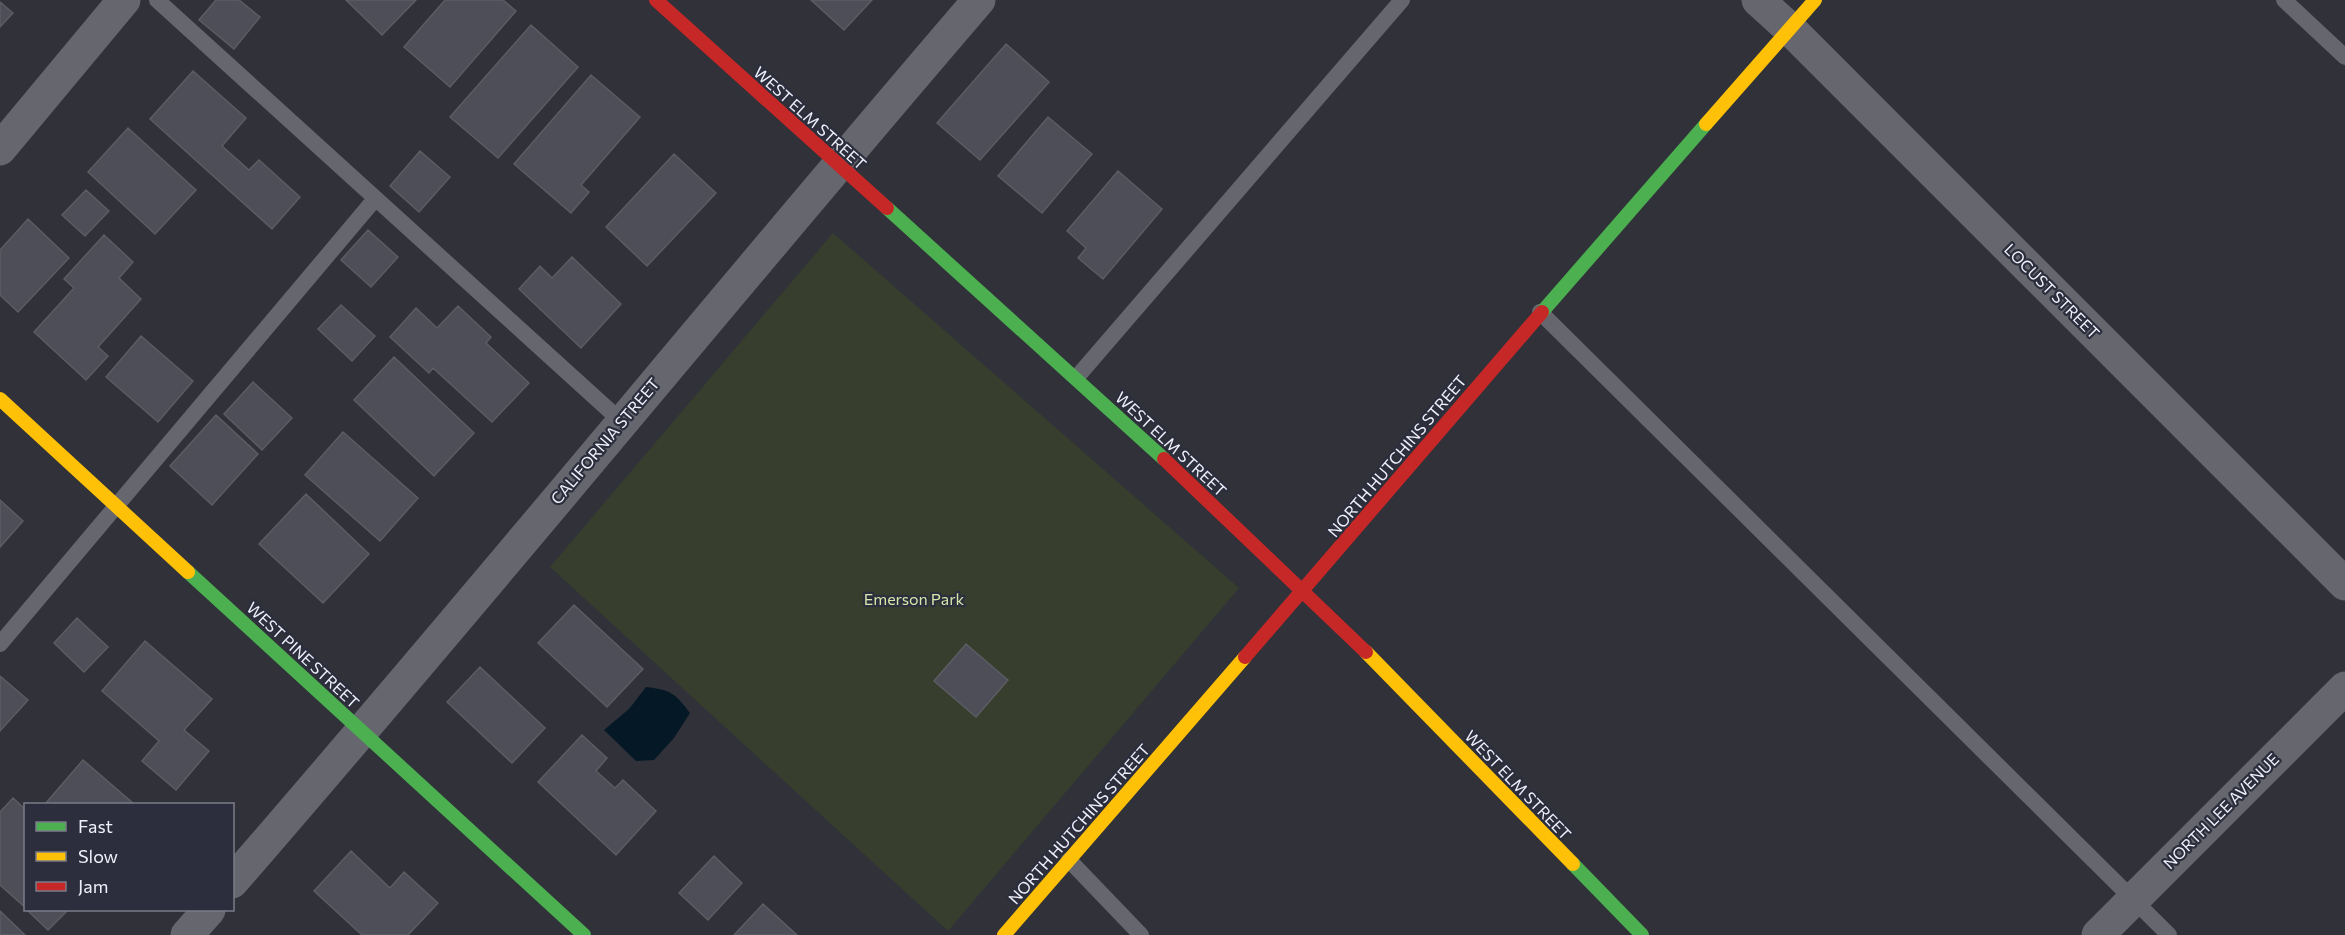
<svg xmlns="http://www.w3.org/2000/svg" width="2345" height="935" font-family="Commissioner,sans-serif">
<style>
.green{fill:#383e2e}
.water{fill:#041825}
.building{fill:#4e4e58;stroke:#5c5c63;stroke-width:1.5}
.lines{fill:none;stroke-linecap:round;stroke-linejoin:round}
.lane{stroke:#66676e;stroke-width:16}
.street{stroke:#66676e;stroke-width:33}
.fast{stroke:#4caf50;stroke-width:14}
.slow{stroke:#ffc107;stroke-width:14}
.jam{stroke:#c62828;stroke-width:14}
.labels{text-anchor:middle;stroke-width:4.5;stroke-linejoin:round;paint-order:stroke}
.street-label{font-size:16px;fill:#eef0fa;stroke:#2c2e3d}
.park-label{font-size:16px;fill:#d4e7a9;stroke:#2c2e3d}
</style>
<rect width="100%" height="100%" fill="#303139"/>
<path class="green" d="M833 233 1239 588 948 931 550 567Z"/>
<path class="water" d="M646 687C671 690 675 693 690 713L674 738 654 760 636 761 604 730 629 709Z"/>
<path class="building" d="M216 0H239L260 17 234 49 199 20Z
M346 0H416L382 35Z
M445 0H503L516 11 450 87 404 47Z
M811 0H872L844 30Z
M0 2 13 13 0 27Z
M531 25 578 67 498 158 450 117Z
M1006 44 1049 82 980 160 937 123Z
M193 71 246 118 222 146 249 170 259 160 300 197 272 229 150 119Z
M591 75 640 117 581 185 589 192 571 213 514 164Z
M1048 117 1092 154 1042 213 998 176Z
M128 128 196 190 155 234 88 172Z
M420 151 450 177 419 212 390 186Z
M674 154 716 193 647 266 606 227Z
M1118 171 1162 209 1103 279 1078 258 1086 248 1067 231Z
M86 190 109 211 85 236 62 215Z
M28 219 69 258 18 312 0 295V250Z
M368 230 398 257 371 287 341 260Z
M104 235 133 262 119 278 141 299 98 347 108 356 86 380 34 332 74 288 64 279Z
M572 257 621 304 581 348 519 289 540 266 552 278Z
M341 305 375 336 352 361 318 329Z
M458 306 491 337 486 343 529 383 492 422 433 368 429 373 390 337 416 308 437 328Z
M141 336 193 381 158 422 106 377Z
M394 357 474 433 434 476 354 400Z
M253 382 292 418 262 450 224 414Z
M216 415 258 454 212 505 170 466Z
M343 432 418 498 380 541 305 475Z
M306 494 369 554 323 603 259 544Z
M0 500 23 521 0 547Z
M574 605 643 669 607 707 538 643Z
M77 618 108 647 84 672 54 643Z
M145 641 212 699 184 730 209 751 176 790 142 761 159 741 102 691Z
M966 644 1008 680 976 717 934 681Z
M480 667 545 728 512 763 447 702Z
M0 676 28 700 0 731Z
M582 735 607 758 596 771 615 788 623 780 656 811 616 855 538 782Z
M83 760 134 804H45Z
M13 798 26 810V908L0 885V812Z
M351 851 390 888 404 872 438 903 408 935H362L314 891Z
M714 856 742 883 708 920 679 893Z
M763 904 797 935H734Z
M27 910H68L48 930Z
M0 911 25 935H0Z"/>
<g class="lines">
<path class="lane" d="M157 0 621 421
M2284 0 2345 57
M1540 312 2169 935
M1077 377 1402 0
M0 644 375 199
M1069 860 1141 935"/>
<path class="street" d="M1758 0 1790 29 2345 584
M0 149 124 0
M232 882C485 591 728 292 979 0
M187 935 209 910
M2098 935 2345 688"/>
<path class="fast" d="M887 208 1164 459
M1542 312 1706 124
M188 572 584 935
M1573 864 1642 935"/>
<path class="slow" d="M1706 124 1815 0
M0 399 188 572
M1366 652 1573 864
M1004 935 1245 657"/>
<path class="jam" d="M656 0 887 208
M1164 459 1366 652
M1245 657 1542 312"/>
</g>
<g class="labels">
<g class="street-label">
<text transform="translate(810 118) rotate(42)" y="6">WEST ELM STREET</text>
<text transform="translate(2052 291) rotate(45)" y="6">LOCUST STREET</text>
<text transform="translate(605 441) rotate(-50)" y="6">CALIFORNIA STREET</text>
<text transform="translate(1171 444) rotate(43)" y="6">WEST ELM STREET</text>
<text transform="translate(1397 456) rotate(-50)" y="6">NORTH HUTCHINS STREET</text>
<text transform="translate(303 655) rotate(43)" y="6">WEST PINE STREET</text>
<text transform="translate(1518 785) rotate(46)" y="6">WEST ELM STREET</text>
<text transform="translate(2221 811) rotate(-45)" y="6">NORTH LEE AVENUE</text>
<text transform="translate(1079 824) rotate(-49)" y="6">NORTH HUTCHINS STREET</text>
</g>
<g class="park-label">
<text x="914" y="605">Emerson Park</text>
</g>
</g>
<rect x="24" y="803" width="210" height="108" fill="#2c2e3d" stroke="#7a7c89" stroke-width="1.5"/>
<rect x="36" y="822" width="30" height="9" fill="#4caf50" stroke="#7a7c89" stroke-width="1.5"/>
<text x="78" y="833" font-size="18" fill="#eef0fa">Fast</text>
<rect x="36" y="852" width="30" height="9" fill="#ffc107" stroke="#7a7c89" stroke-width="1.5"/>
<text x="78" y="863" font-size="18" fill="#eef0fa">Slow</text>
<rect x="36" y="882" width="30" height="9" fill="#c62828" stroke="#7a7c89" stroke-width="1.5"/>
<text x="78" y="893" font-size="18" fill="#eef0fa">Jam</text>
</svg>
